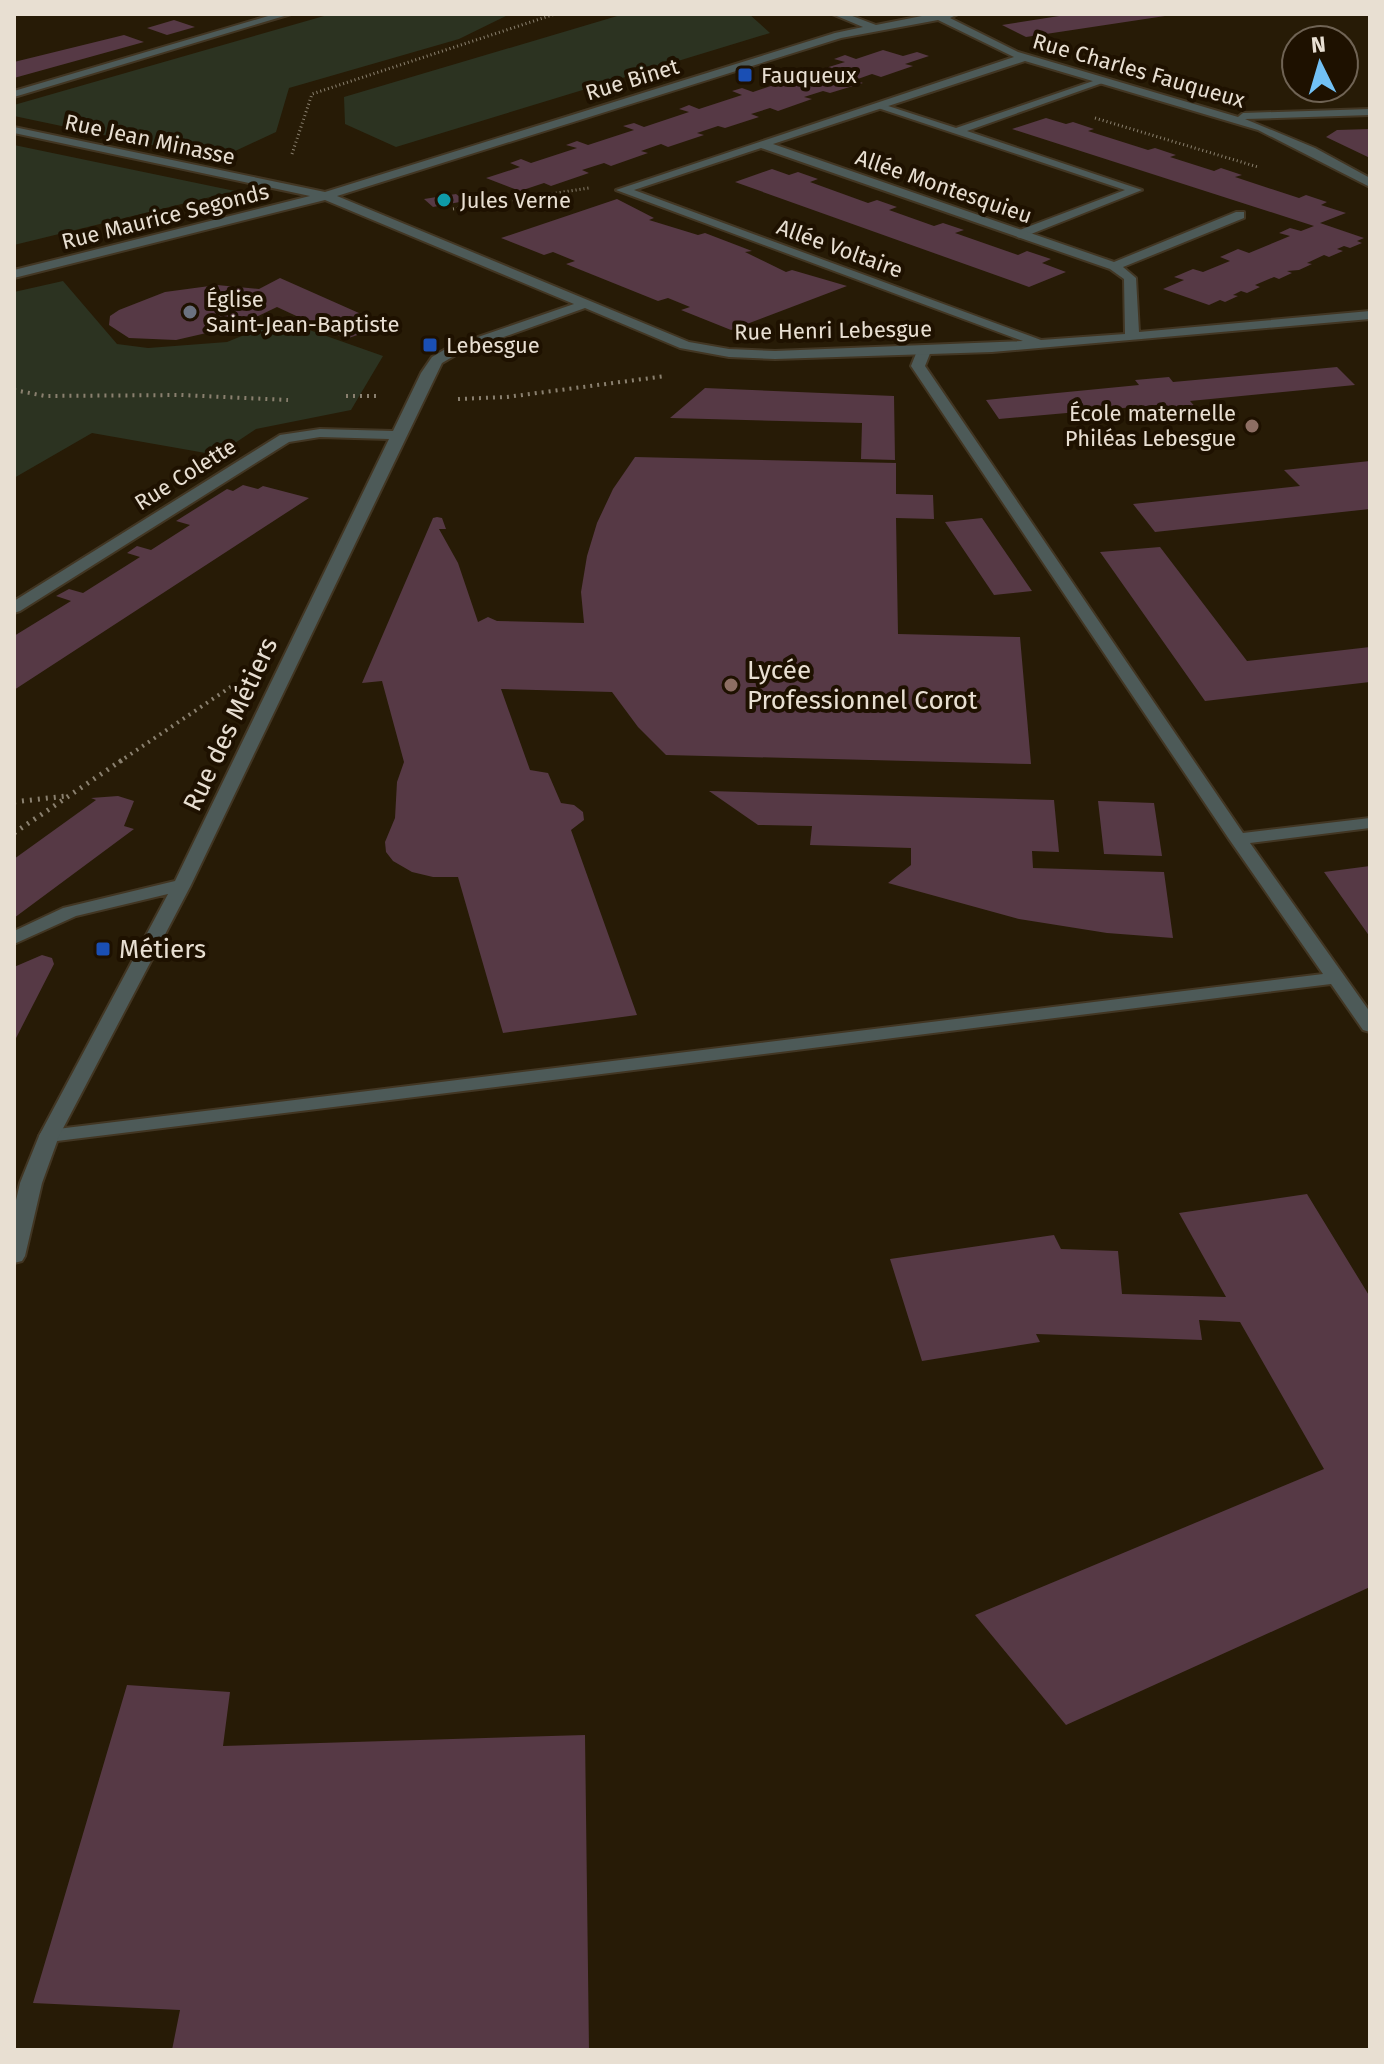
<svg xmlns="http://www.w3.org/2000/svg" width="1384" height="2064" font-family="'Fira Sans',sans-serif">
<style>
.green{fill:#2c3321}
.building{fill:#563945}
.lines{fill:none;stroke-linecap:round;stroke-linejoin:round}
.service-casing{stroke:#423623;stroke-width:4}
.minor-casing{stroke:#423623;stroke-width:4}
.path-far2{stroke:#8a806f;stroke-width:3;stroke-dasharray:1 3;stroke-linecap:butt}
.path-far1{stroke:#8a806f;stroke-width:4;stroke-dasharray:2 5;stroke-linecap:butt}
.path{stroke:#8a806f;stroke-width:5;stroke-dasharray:2 6;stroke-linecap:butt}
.service{fill:#4d5a58;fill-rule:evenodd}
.minor{fill:#4d5a58;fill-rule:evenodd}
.transit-dot{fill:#1a4fb4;stroke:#1e1100;stroke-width:3}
.culture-dot{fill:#0f9aa8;stroke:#1e1100;stroke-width:3}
.worship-dot{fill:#6b7280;stroke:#1e1100;stroke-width:3}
.education-dot{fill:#8d6e63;stroke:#1e1100;stroke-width:3}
.labels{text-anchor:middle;stroke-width:8;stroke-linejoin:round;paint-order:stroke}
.far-street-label{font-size:22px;fill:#e8dfd2;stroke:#1e1100}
.far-poi-label{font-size:22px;fill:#e8dfd2;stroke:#1e1100;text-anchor:start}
.poi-label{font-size:26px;fill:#e8dfd2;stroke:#1e1100;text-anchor:start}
.street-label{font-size:26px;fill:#e8dfd2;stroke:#1e1100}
</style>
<rect width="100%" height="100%" fill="#271b06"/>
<path class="green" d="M331 14H510L459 39 289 88 276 132 218 159 14 116V105Z
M624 14H749L770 33 396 147 345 124 344 97Z
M14 145 235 191 14 245Z
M63 281 117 344 148 348 227 342 281 320 383 356 351 410 256 429 217 455 92 433 14 478V292Z"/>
<path class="building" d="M1072 14H1165V16L1026 37 1002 25Z
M174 20 195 27 167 35 147 28Z
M124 35 144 42 14 78V62Z
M883 50 903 56 917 52 929 56 905 64 913 66 881 77 872 74 855 80 863 83 830 93 823 91 804 97 812 99 778 111 770 108 751 114 759 117 725 128 718 126 697 133 704 135 668 147 661 144 641 151 648 153 611 166 604 163 582 170 589 173 551 186 544 183 520 191 486 178 520 167 510 163 521 159 531 163 577 148 566 145 577 141 588 145 634 130 623 126 634 123 644 127 689 112 679 109 689 105 699 109 742 95 732 91 742 88 753 92 794 78 783 75 796 71 806 74 845 62 834 59 845 55 856 59Z
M1046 118 1066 124 1073 122 1094 129 1088 131 1148 150 1155 148 1176 155 1170 157 1214 171 1221 168 1242 175 1235 177 1299 198 1306 195 1327 202 1321 205 1346 213 1320 223 1364 238 1357 241 1362 243 1350 248 1344 246 1337 249 1343 251 1329 257 1324 255 1307 263 1312 264 1299 270 1287 271 1292 273 1279 279 1274 277 1255 285 1260 287 1247 293 1241 291 1233 295 1238 296 1225 302 1220 300 1209 305 1163 289 1184 280 1174 277 1193 269 1203 272 1230 261 1220 257 1238 249 1249 253 1290 236 1279 233 1290 228 1301 231 1314 226 1012 129Z
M1370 129V158L1326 137 1337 130Z
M772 169 789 175 798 172 818 179 810 182 868 203 877 200 897 207 889 210 934 226 943 223 964 230 955 233 1018 255 1027 251 1051 259 1042 263 1066 272 1029 287 735 182Z
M456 194 465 201 433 207 424 199Z
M617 199 654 218 649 220 698 235 705 233 752 251 745 252 786 272 792 270 847 286 731 330 681 310 690 307 668 298 658 301 566 264 575 261 553 252 544 255 501 238Z
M280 278 386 325 346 339 277 307 237 326 176 340 129 338 109 325 110 316 119 310 165 292 217 285 259 289Z
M1337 367 1355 385 1190 401 1199 411 1164 414 1157 405 999 419 986 400 1139 385 1135 380 1169 377 1173 382Z
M705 388 894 396 895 460 861 459 862 423 670 418Z
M635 457 896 463V494L933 495 934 519 896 518 898 634 1020 637 1031 764 666 755 638 727 612 692 501 689 530 770 548 773 561 803 574 805 583 812 584 820 571 830 637 1015 503 1033 458 877H433L412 872 393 861 386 852 385 842 395 818 397 782 404 762 382 681 362 683 433 518 437 517 442 518 446 529H439L458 563 478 622 488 617 497 621 584 623 581 592 587 556 597 523 613 489Z
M1370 461V509L1155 532 1133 504 1300 486 1284 470Z
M243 485 258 489 263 486 309 498 14 690V636L71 601 56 596 69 589 83 593 140 557 127 553 137 546 151 550 190 525 176 521 227 489 233 491Z
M982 518 1032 591 994 595 945 522Z
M1160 547 1247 661 1370 647V682L1205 701 1100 552Z
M709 791 1054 800 1059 852 1032 851 1033 868 1164 872 1173 938 1107 933 1019 919 888 883 911 865V848L810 845 812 826 758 825Z
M118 796 134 801 124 826 134 829 14 918V859L96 800 91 798Z
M1098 801 1154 803 1162 856 1104 854Z
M1370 866V937L1324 872Z
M42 955 52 958 54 964 14 1042V967Z
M1307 1194 1370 1297V1587L1066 1725 975 1615 1324 1469 1240 1322 1199 1320 1202 1340 1036 1334 1040 1342 922 1361 890 1259 1054 1235 1061 1249 1118 1251 1122 1294 1226 1297 1179 1213Z
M127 1685 230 1692 223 1746 585 1735 589 2050H172L180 2010 33 2003Z"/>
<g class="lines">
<defs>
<path id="service" d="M1099 79 1108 81 967 131 1142 190 1021 238 1017 237V231L1125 190 872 106 882 104 956 128Z
M924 347 931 351 925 366 1243 833 1370 818V828L1250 843 1370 1012V1032L1363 1030 1331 984 49 1142 42 1141 39 1136 42 1131 49 1130 1323 974 1229 839 911 366 917 351Z"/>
<path id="minor" d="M275 14H291L14 97V91Z
M832 14H847L876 25 932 14H958L950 18 1018 52 1238 117 1243 113 1370 109V115L1245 119 1315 148 1370 178V187L1258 130 1025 61 773 144 1114 262 1236 212H1244V218L1123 267 1136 278 1139 332 1370 311V319L992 352 775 359 729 357 680 348 585 308 459 353 442 363 191 885 59 1136 42 1183 25 1256 22 1261 14 1263V1209L20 1183 39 1136 168 894 76 916 14 944V931L63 908 175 881 389 439 320 437 289 442 20 611 14 613V601L280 435 320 429 393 431 421 373 432 357 449 347 574 304 325 200 14 278V270L310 196 14 133V127L325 192 835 33 863 27ZM938 20 1014 57 616 190 1023 341 775 351 729 349 689 342 337 196 841 38ZM761 148 1110 269 1124 279 1125 334 1041 340 634 190Z"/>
</defs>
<use href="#service" class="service-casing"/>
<use href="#minor" class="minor-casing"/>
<path class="path-far2" d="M1095 118 1258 167
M292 154 312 94 555 14
M453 209 589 188"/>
<path class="path-far1" d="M14 390 45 396 181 395 288 400
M346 396H376
M458 399 507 397 666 376
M119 762 235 684"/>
<path class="path" d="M14 802 66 796
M14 833 122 760"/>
<use href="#service" class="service"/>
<use href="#minor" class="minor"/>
</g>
<g class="transit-dot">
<rect x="737" y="67" width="16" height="16" rx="4"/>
<rect x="422" y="337" width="16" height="16" rx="4"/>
<rect x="95" y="941" width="16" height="16" rx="4"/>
</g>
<circle class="culture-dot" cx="444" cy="200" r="8"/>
<circle class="worship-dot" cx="190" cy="312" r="8"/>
<g class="education-dot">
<circle cx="1252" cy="426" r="8"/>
<circle cx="731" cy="685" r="8"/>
</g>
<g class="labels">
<g class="far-street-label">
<text transform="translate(1139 70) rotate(16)" y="8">Rue Charles Fauqueux</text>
<text transform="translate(632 79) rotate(-17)" y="8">Rue Binet</text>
<text transform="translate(150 139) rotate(12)" y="8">Rue Jean Minasse</text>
<text transform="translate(944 186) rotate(19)" y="8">Allée Montesquieu</text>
<text transform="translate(165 216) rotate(-14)" y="8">Rue Maurice Segonds</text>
<text transform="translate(840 248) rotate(20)" y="8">Allée Voltaire</text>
<text transform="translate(833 330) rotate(-1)" y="8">Rue Henri Lebesgue</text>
<text transform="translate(185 474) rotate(-32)" y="8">Rue Colette</text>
</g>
<g class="far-poi-label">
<text x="761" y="83">Fauqueux</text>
<text x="460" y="208">Jules Verne</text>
<text x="206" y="307">Église<tspan x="206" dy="25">Saint-Jean-Baptiste</tspan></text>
<text x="446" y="353">Lebesgue</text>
<text x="1236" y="421" text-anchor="end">École maternelle<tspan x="1236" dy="25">Philéas Lebesgue</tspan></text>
</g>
<g class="poi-label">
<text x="747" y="679">Lycée<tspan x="747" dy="30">Professionnel Corot</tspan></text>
<text x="119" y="958">Métiers</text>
</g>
<g class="street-label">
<text transform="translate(230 724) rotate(-65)" y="9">Rue des Métiers</text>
</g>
</g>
<rect width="1384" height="2064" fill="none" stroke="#e8dfd2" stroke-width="32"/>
<g transform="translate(1320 64) rotate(355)"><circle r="38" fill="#1e1100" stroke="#6f6354" stroke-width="2"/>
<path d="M0-6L14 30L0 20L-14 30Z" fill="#72c1f5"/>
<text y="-12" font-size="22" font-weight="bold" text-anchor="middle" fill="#e8dfd2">N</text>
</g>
</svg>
